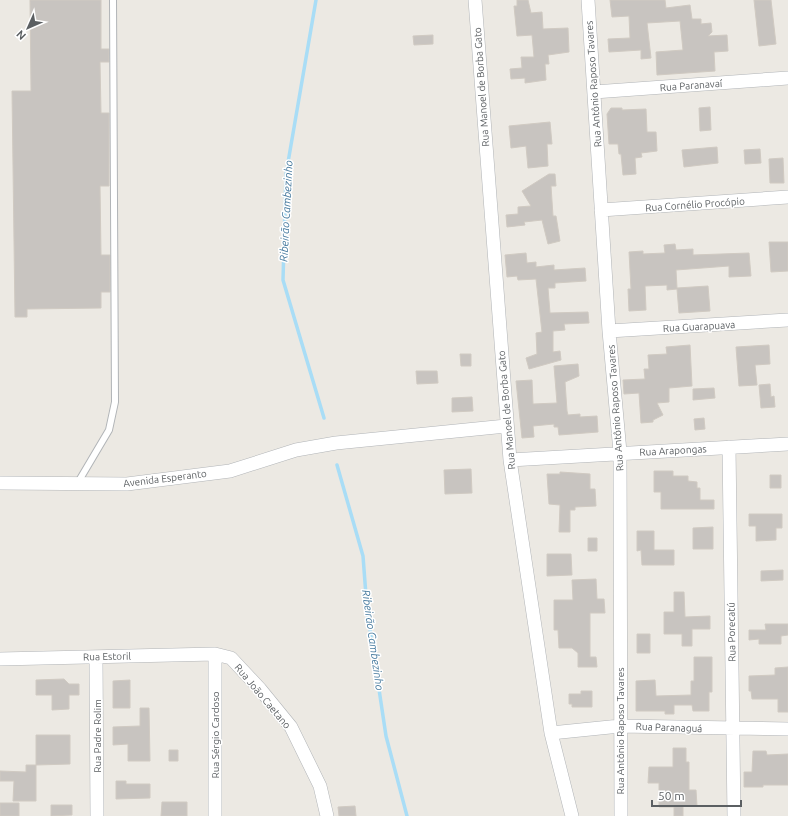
<svg xmlns="http://www.w3.org/2000/svg" width="788" height="816" font-family="Ubuntu,sans-serif">
<style>
.lines{fill:none;stroke-linecap:round;stroke-linejoin:round}
.stream{stroke:#a9ddf6;stroke-width:3.5}
.building{fill:#c8c4c0;stroke:#d0cac2}
.service-casing{stroke:#b1b4b7;stroke-width:8}
.minor-casing{stroke:#b1b4b7;stroke-width:14}
.service{stroke:#fff;stroke-width:6}
.minor{stroke:#fff;stroke-width:13}
.labels{text-anchor:middle;stroke-width:3;stroke-linejoin:round;paint-order:stroke}
.street-label{font-size:10px;fill:#5b5f62;stroke:#fff}
.water-label{font-size:11px;font-style:italic;fill:#467a9e;stroke:#fff}
</style>
<rect width="100%" height="100%" fill="#ece9e3"/>
<g class="lines">
<path class="stream" d="M316 0 286 174 283 280 324 418
M337 465 363 556 367 609 386 736 407 816"/>
</g>
<path class="building" d="M30 0H101V49H109V62H100L101 113H109V186H100L101 255H110V292H101V308L27 309V317H15L12 91H31Z
M517 0H528L531 13 542 12 543 29 568 28 569 52 548 55 549 64H545L546 80 525 83V78L511 79 510 69 522 68 521 57H534L532 35 517 36 514 6H517Z
M610 0H665L666 8 690 5 692 19H701V24L711 23 712 32 708 36 727 35 728 51 714 52 715 71 657 75 656 52 683 50 680 21 647 23 651 58 641 59V50L609 52 608 39 630 38 629 16 612 17Z
M754 0H771L776 44 759 46Z
M433 35V44L414 45 413 36Z
M710 107 711 130 700 131 699 108Z
M611 108H622V110L646 109 647 132H656L657 151 641 153 642 157 635 158 636 174 623 175 621 154H619L618 144H609L607 114Z
M550 122 552 144H547L548 166 528 168 526 146 511 148 509 126Z
M717 147 718 163 684 167 682 150Z
M760 149 761 163 745 164 744 150Z
M783 158 784 183H770L769 159Z
M549 174H555L556 186H551L553 216H556L560 241 548 244 542 220 524 222 525 225 507 227 506 215 518 214V207L531 206 522 191Z
M769 242H788V271L771 272Z
M675 244 676 250 693 249V255L749 253 751 276 729 277V266L676 270 677 288 708 286 710 311 679 313 677 289 667 290V285L645 286 646 310 629 311 628 289H631L629 252 643 251V254L665 253 664 245Z
M526 253 527 263 536 262V267L554 265V270L585 268 586 281 555 283V288H548L550 313 588 312 589 323 564 324 565 330 553 331V352L560 351 561 360 529 369 526 358 537 354 536 333 542 332 536 279 518 280 517 276 507 277 505 255Z
M690 345 692 386 669 388V402L657 403 663 415 653 420V422L641 423 639 393 624 394 623 380 645 379 644 369H649L648 355 667 354 666 347Z
M769 345 770 364 755 365 757 385 739 386 736 347Z
M460 354H471V366H461Z
M578 364 579 376 565 382 567 411 568 415 580 414V417L597 416 598 432 559 435 558 427H554V424L533 426 534 437 522 438 516 381 532 380 533 404 557 403 554 366Z
M416 371H437L438 383 417 384Z
M770 384 771 397 774 396 775 407 761 408 759 385Z
M714 388 715 398 693 400V389Z
M472 397 473 411 452 412V398Z
M704 418 705 429 695 430 694 419Z
M471 469 472 493 445 494 444 470Z
M654 471H673V476H688V481L697 482V488H700V500H714V509H661V492H654Z
M560 472 590 474V489H595L596 506 575 507V510H570V532H559L560 505 549 504 547 474H560Z
M770 475H781V488H770Z
M749 514H782V528H776V540L756 541V526H749Z
M713 527V549H693V528Z
M637 531H654V550H674V565H642L641 550 637 551Z
M588 538H597V551H588Z
M547 554H571L572 575 547 576Z
M783 570V580L761 581V571Z
M596 579 597 599H604L605 613H590V657H596L597 667H578V653L572 648H559L558 630H554V600H573L572 580Z
M674 592H684L685 617 710 616V629H692V646H682V634H664V612H674Z
M765 624H788V635L781 636V644H759V639L749 640V630H766Z
M637 634H650V653H637Z
M694 657H712V692H709V711H693L692 705H674V714H665V711H636V681L655 680 656 696 691 695V681H694Z
M788 667V712H778V699H752L751 691H749V676L775 675V668Z
M64 679 69 684H79V695H69V709L52 710V695H36V680Z
M130 680V708H113V681Z
M581 691H592V707H572V704H569V694H581Z
M140 708H149L150 761H128V744L113 745V727L140 726Z
M36 735H70V764L36 765V801H13L14 781H0V771L26 772V765H36Z
M673 748H686V762H689V790H696L697 806H683V816H674V807H659V783H648L649 767H673Z
M169 750H178V761H169Z
M753 751H766L767 755 788 754V785H763V787H744V772H752Z
M116 781H126V784H150V798L116 799Z
M162 802H187V816H161Z
M0 803H19V816H0Z
M51 805H72V815L51 816Z
M355 806 356 816H339L338 807Z"/>
<g class="lines">
<defs>
<path id="service" d="M77 484 109 430 115 402 113 0"/>
<path id="minor" d="M475 0 510 460 551 733 572 816
M588 0 609 331 620 452 621 816
M594 92 788 78
M601 210 788 197
M609 331 788 320
M729 447 734 816
M510 460 788 444
M0 483 127 484 230 471 296 450 336 443 506 426
M96 657 97 816
M0 659 215 654 231 658 260 689 291 727 320 786 327 816
M551 733 620 726 788 729
M215 816V654"/>
</defs>
<use href="#service" class="service-casing"/>
<use href="#minor" class="minor-casing"/>
<use href="#service" class="service"/>
<use href="#minor" class="minor"/>
</g>
<g class="labels">
<g class="street-label">
<text transform="translate(593 84) rotate(-94)" y="4">Rua Antônio Raposo Tavares</text>
<text transform="translate(691 85) rotate(-4)" y="4">Rua Paranavaí</text>
<text transform="translate(481 87) rotate(-94)" y="4">Rua Manoel de Borba Gato</text>
<text transform="translate(695 204) rotate(-4)" y="4">Rua Cornélio Procópio</text>
<text transform="translate(699 326) rotate(-3)" y="4">Rua Guarapuava</text>
<text transform="translate(615 408) rotate(-94)" y="4">Rua Antônio Raposo Tavares</text>
<text transform="translate(506 410) rotate(-95)" y="4">Rua Manoel de Borba Gato</text>
<text transform="translate(673 450) rotate(-3)" y="4">Rua Arapongas</text>
<text transform="translate(165 478) rotate(-7)" y="4">Avenida Esperanto</text>
<text transform="translate(731 632) rotate(-91)" y="4">Rua Porecatú</text>
<text transform="translate(107 656) rotate(-1)" y="4">Rua Estoril</text>
<text transform="translate(263 696) rotate(50)" y="4">Rua João Caetano</text>
<text transform="translate(669 727) rotate(2)" y="4">Rua Paranaguá</text>
<text transform="translate(620 731) rotate(-90)" y="4">Rua Antônio Raposo Tavares</text>
<text transform="translate(215 735) rotate(-90)" y="4">Rua Sérgio Cardoso</text>
<text transform="translate(97 736) rotate(-90)" y="4">Rua Padre Rolim</text>
</g>
<g class="water-label">
<text transform="translate(286 211) rotate(-87)" y="4">Ribeirão Cambezinho</text>
<text transform="translate(373 640) rotate(82)" y="4">Ribeirão Cambezinho</text>
</g>
</g>
<g transform="translate(28 28) rotate(225)" stroke="#ffffff" stroke-width="3" paint-order="stroke">
<path d="M0-3L7 15L0 10L-7 15Z" fill="#5b5f62"/>
<text y="-6" font-size="11" font-weight="bold" text-anchor="middle" fill="#5b5f62">N</text>
</g>
<path d="M652 800v6h89v-6" fill="none" stroke="#5b5f62" stroke-width="2"/>
<text x="658" y="800" font-size="12" fill="#5b5f62" stroke="#ffffff" stroke-width="3" paint-order="stroke">50 m</text>
</svg>
